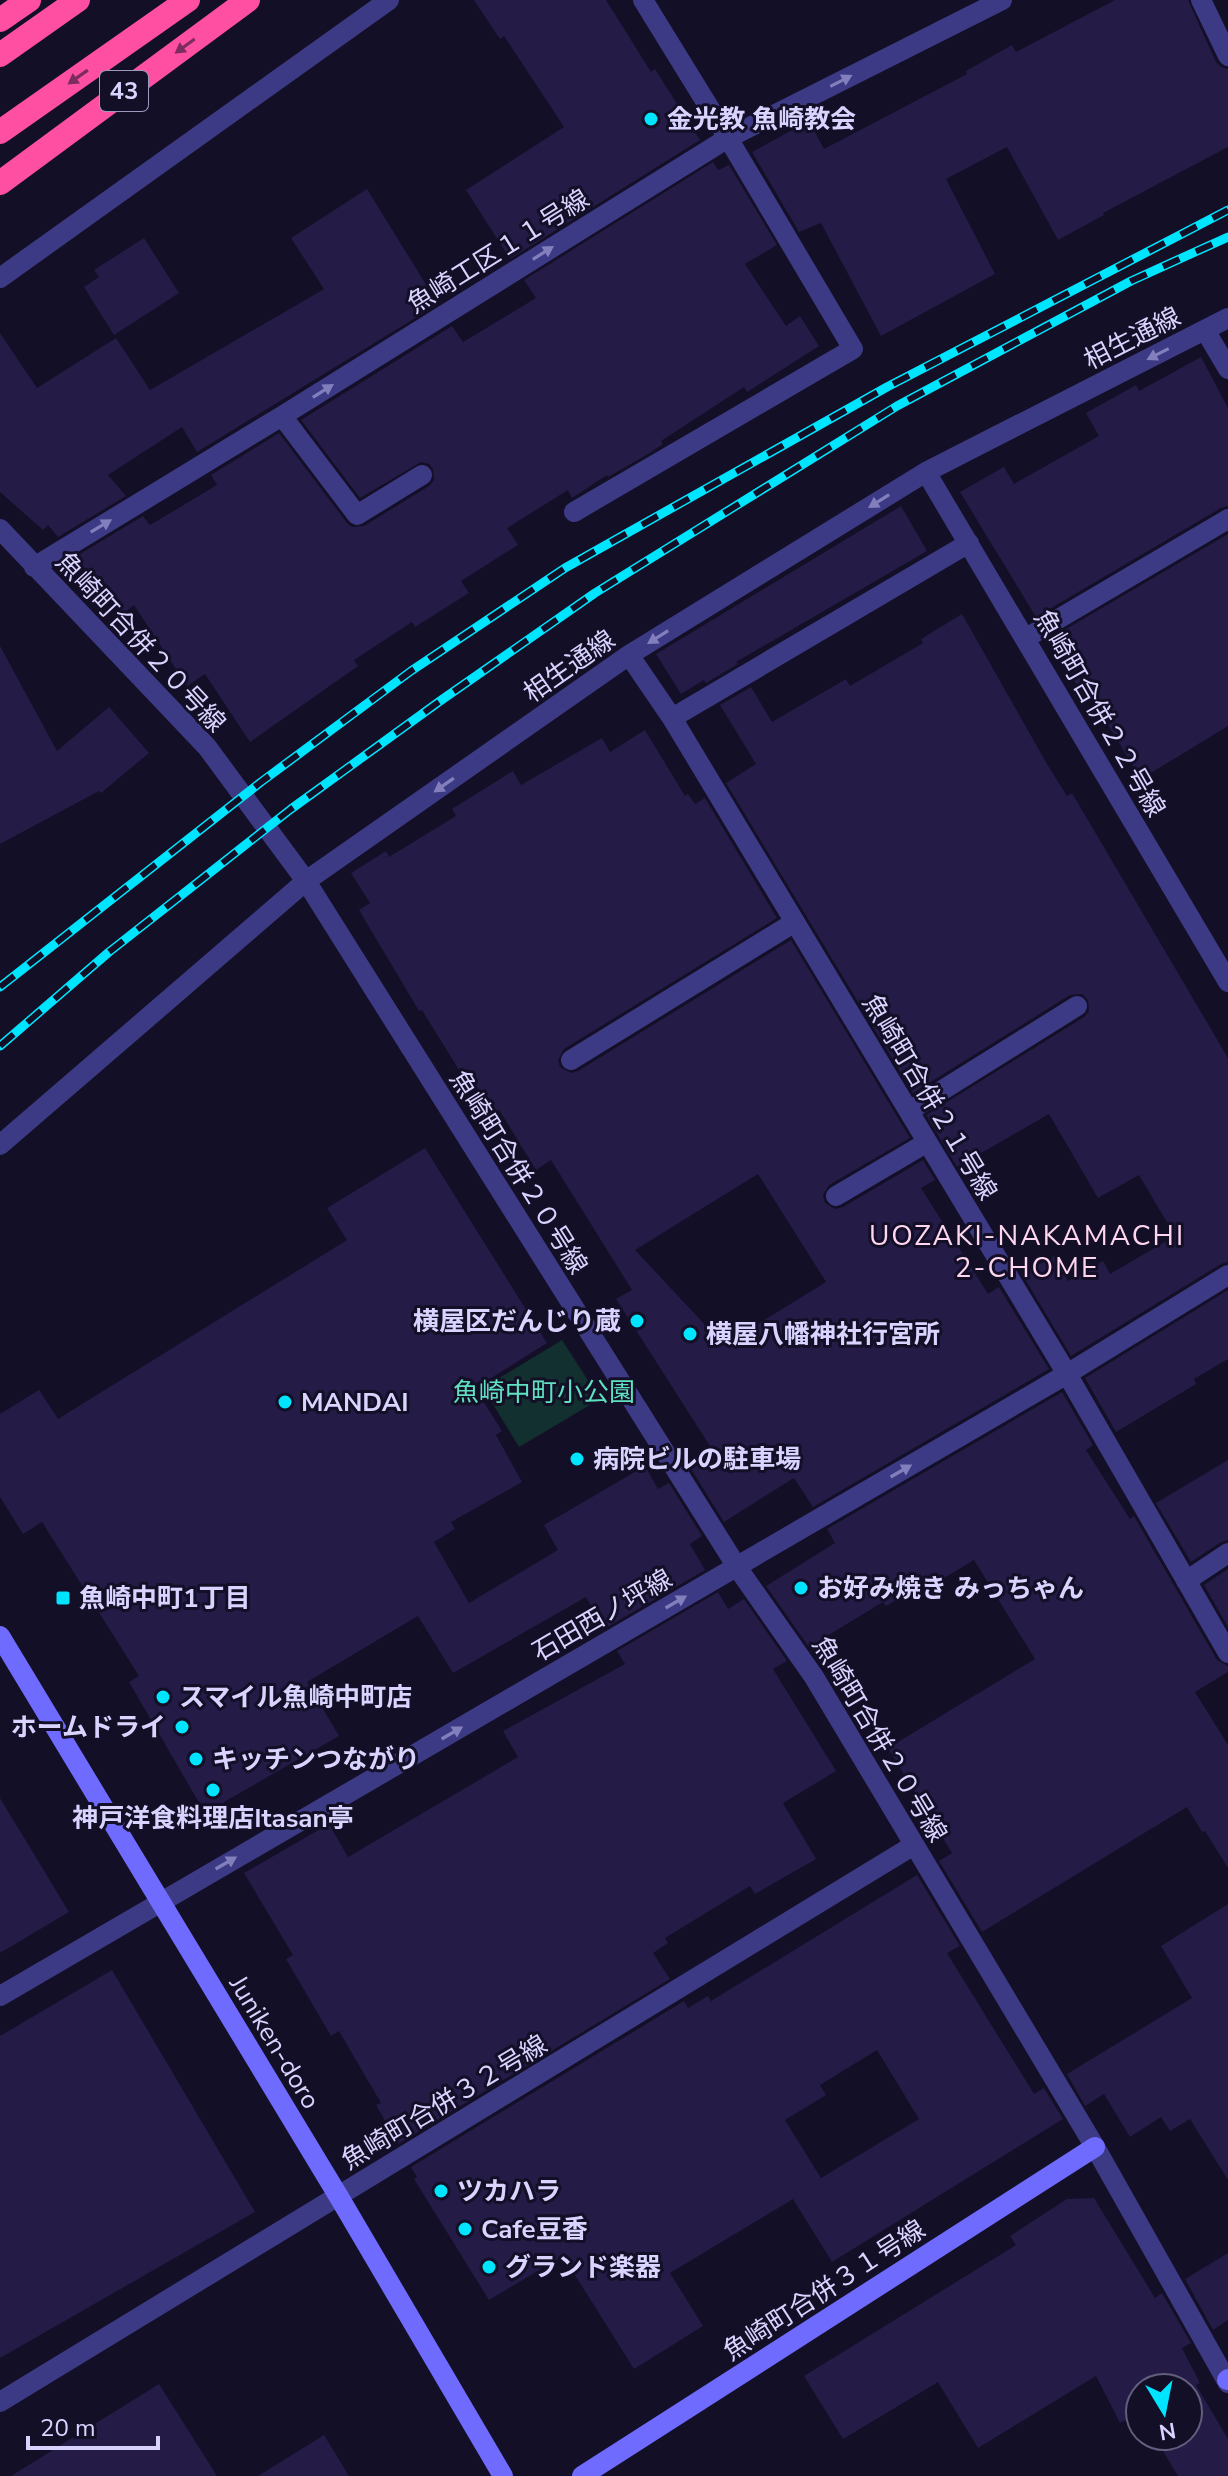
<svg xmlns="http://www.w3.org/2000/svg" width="1228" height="2476" font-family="'Nunito Sans','Noto Sans JP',sans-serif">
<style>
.green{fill:#12302f}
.building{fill:#241b47;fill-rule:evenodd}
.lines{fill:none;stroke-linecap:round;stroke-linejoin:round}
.street{stroke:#3d3a85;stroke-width:20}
.secondary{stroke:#6f6bff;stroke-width:20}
.highway{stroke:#ff4fa3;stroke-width:24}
.rail-casing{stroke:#00e5ff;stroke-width:9}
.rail{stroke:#130f26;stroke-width:6;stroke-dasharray:18;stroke-linecap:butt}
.oneway{fill:#7d2c5e}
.oneway2{fill:#837fbc}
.poi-dot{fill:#00e5ff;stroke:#130f26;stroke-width:3}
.labels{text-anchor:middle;stroke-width:6;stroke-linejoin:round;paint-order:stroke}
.shield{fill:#130f26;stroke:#9e99be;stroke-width:2}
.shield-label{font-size:24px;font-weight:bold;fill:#d9d4ff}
.poi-label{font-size:26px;font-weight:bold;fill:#d9d4ff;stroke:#130f26;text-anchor:start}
.street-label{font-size:26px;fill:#d9d4ff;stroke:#130f26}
.park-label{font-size:26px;fill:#5fe0c0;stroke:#130f26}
.neighbourhood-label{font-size:28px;letter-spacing:2px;fill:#ffd6f0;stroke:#130f26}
</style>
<rect width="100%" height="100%" fill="#130f26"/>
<path class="green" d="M562 1340 600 1399 519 1447 483 1388Z"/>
<path class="building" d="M474 0H606L651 72 655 69 700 140 510 259 466 190 564 127 504 36 500 39Z
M1115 0H1188L1216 62 1221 67 1228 69V147L1103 213 1104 215 1058 240 1007 147 946 179 995 274 881 336 821 223 799 232 752 152 809 121 824 149 967 74 966 71 1012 45 1016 52Z
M713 162 718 170 729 165 777 245 745 264 786 326 800 316 819 346 747 392 744 387 661 441 663 444 648 454 608 477 607 475 572 498 568 490 507 528 518 545 461 581 469 593 415 627 412 622 354 660 358 666 250 742 205 674 187 686 134 605 123 614 75 557 143 516 150 525 217 485 211 475 279 433 347 523 352 527 364 526 429 486 434 480 433 469 429 464 421 462 360 498 301 420 452 326 463 342 536 298 524 280Z
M367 189 438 304 197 452 182 427 108 475 126 496 58 537 48 525 43 530 0 492V333L37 388 116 338 150 390 324 289 291 238Z
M144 238 179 293 114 335 84 287 99 277 94 270Z
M1201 357 1228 408V506L1221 508 1036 617 960 492 1004 467 1014 484 1099 436 1086 413 1136 385 1139 391Z
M901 506 927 551 736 662 738 664 706 683 704 680 681 694 656 654Z
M1228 534V726L1141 779 1083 684 1078 687 1049 639Z
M962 614 1047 764 1067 796 1072 793 1228 1058V1262L1221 1264 1071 1356 1022 1274 1054 1256 1068 1281 1103 1261 1110 1274 1175 1236 1139 1175 1098 1198 1049 1114 957 1167 926 1115 1084 1017 1089 1011 1088 1000 1082 994 1070 995 913 1093 726 783 756 764 720 705 751 687 772 722 846 679 850 686 923 643 921 639Z
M0 646 57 751 109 707 149 753 101 793 99 791 0 844Z
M645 730 685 796 688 794 695 804 705 798 777 918 564 1049 558 1060 560 1067 571 1073 578 1071 791 940 910 1138 829 1185 823 1195 825 1203 835 1209 843 1207 923 1160 935 1180 921 1188 988 1294 999 1287 1049 1369 813 1507 794 1478 724 1522 691 1469 715 1454 616 1299 632 1290 551 1160 536 1170 499 1110 488 1117 422 1010 419 1011 359 910 370 903 351 873 386 851 389 857 456 816 452 809 513 771 521 785 602 738 610 752ZM758 1174 826 1282 724 1345 635 1250Z
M425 1148 547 1343 475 1388 502 1431 496 1435 522 1482 451 1522 455 1529 434 1542 469 1603 558 1550 544 1525 645 1466 658 1489 669 1483 702 1536 690 1544 705 1570 604 1629 586 1597 453 1673 418 1616 307 1682 339 1736 205 1813 129 1682 139 1676 42 1522 23 1534 0 1497V1414L39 1390 58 1419 347 1240 327 1208Z
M1228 1290V1359L1194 1379 1196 1384 1116 1432 1085 1378Z
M1062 1392 1093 1445 1086 1450 1130 1519 1134 1516 1217 1660 1228 1666V1672L1195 1692 1228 1745V1868L1205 1831 1202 1832 1187 1807 982 1932 939 1861 952 1853 888 1748 1035 1659 974 1560 921 1592 918 1587 886 1606 883 1602 809 1647 766 1586 835 1543 827 1529Z
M1228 1460V1540L1221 1542 1191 1562 1156 1503Z
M1228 1569V1627L1204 1585Z
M718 1592 728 1609 744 1599 787 1661 773 1669 836 1771 783 1803 816 1859 755 1894 750 1886 665 1938 668 1943 653 1953 670 1979 398 2144 376 2105 381 2103 339 2031 331 2036 286 1959 293 1955 244 1873 329 1824 348 1857 445 1800 518 1757 503 1731 625 1664 617 1651Z
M0 1798 69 1912 0 1953Z
M917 1875 960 1946 947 1953 1034 2094 1044 2088 1063 2119 832 2262 793 2199 670 2273 703 2326 634 2369 563 2256 489 2300 414 2179 417 2177 411 2167 684 2001 688 2008 708 1996 711 2001ZM877 2050 919 2119 821 2178 785 2120 826 2095 820 2085Z
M1228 1904V2180L1190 2119 1170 2131 1161 2117 1130 2137 1104 2094 1085 2106 1067 2074 1192 1998 1161 1946Z
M112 1970 255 2212 0 2358V2036Z
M1094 2198 1155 2298 1162 2293 1191 2343 1182 2348 1200 2383 1196 2385 1228 2439V2476H1178L1154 2436H1188V2388H1140V2413L1120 2423 1096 2376 978 2448 938 2382 843 2439 804 2376 1016 2245 1010 2236 1067 2199Z
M1228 2253V2320L1213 2330 1185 2279Z
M159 2384 217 2476H11Z
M324 2435 349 2476H258Z"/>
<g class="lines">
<path class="street" d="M1201 0 1228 56
M0 278 389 0
M1205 330 1228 369
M282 416 357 515 422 475
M926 472 1228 982
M574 512 853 349 728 138 643 0
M0 529 207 747 306 881 737 1567 814 1677 1095 2147 1228 2383
M34 567 282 416 728 138 1002 0
M1026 638 1228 519
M629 655 672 718 1067 1374 1228 1653
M672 718 969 543
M571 1060 795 922
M909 1111 1077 1006
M0 1145 306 881 629 655 926 472 1228 318
M836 1196 926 1143
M1186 1581 1228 1553
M0 1996 1067 1374 1228 1275
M0 2402 914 1845"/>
<path class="secondary" d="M0 1636 339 2197 503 2476
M1227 2380 1228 2379
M582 2476 1095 2147"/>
<path class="highway" d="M0 20 29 0
M0 55 78 0
M0 132 188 0
M0 183 248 0"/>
<defs>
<path id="rail" d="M0 987 261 782 411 671 565 568 887 387 1228 210
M0 1046 109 952 291 809 440 701 595 593 897 406 1131 281 1228 237"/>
</defs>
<use href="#rail" class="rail-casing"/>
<use href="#rail" class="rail"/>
</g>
<defs><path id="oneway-solid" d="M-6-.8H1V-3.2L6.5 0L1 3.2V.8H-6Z" transform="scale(2)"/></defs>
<g class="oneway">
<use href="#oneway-solid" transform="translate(185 46) rotate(144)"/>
<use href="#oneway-solid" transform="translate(78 77) rotate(145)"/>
</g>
<g class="oneway2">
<use href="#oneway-solid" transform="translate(841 81) rotate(-27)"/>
<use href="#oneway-solid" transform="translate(543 253) rotate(-32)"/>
<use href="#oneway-solid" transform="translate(1158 354) rotate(153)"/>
<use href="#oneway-solid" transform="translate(323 391) rotate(-32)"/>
<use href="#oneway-solid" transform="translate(879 501) rotate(148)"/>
<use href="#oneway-solid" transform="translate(101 526) rotate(-31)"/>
<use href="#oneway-solid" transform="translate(658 637) rotate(148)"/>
<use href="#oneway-solid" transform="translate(444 785) rotate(145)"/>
<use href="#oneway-solid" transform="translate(901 1471) rotate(-30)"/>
<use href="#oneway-solid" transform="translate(676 1602) rotate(-30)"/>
<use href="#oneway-solid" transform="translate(452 1733) rotate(-30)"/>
<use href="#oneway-solid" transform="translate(226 1863) rotate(-30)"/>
</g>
<g class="poi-dot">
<circle cx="651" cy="119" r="8"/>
<circle cx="637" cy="1321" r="8"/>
<circle cx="690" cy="1334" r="8"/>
<circle cx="285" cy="1402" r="8"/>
<circle cx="577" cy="1459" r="8"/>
<circle cx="801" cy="1588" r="8"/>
<rect x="55" y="1590" width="16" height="16" rx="4"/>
<circle cx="163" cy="1697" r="8"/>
<circle cx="182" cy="1727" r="8"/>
<circle cx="196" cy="1759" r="8"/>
<circle cx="213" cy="1790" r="8"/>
<circle cx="441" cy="2191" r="8"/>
<circle cx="465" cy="2229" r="8"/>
<circle cx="489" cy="2267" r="8"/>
</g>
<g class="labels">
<rect class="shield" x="100" y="71" width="48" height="40" rx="6"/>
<g class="shield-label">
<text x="124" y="99">43</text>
</g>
<g class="poi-label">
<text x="667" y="128">金光教 魚崎教会</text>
<text x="621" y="1330" text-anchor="end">横屋区だんじり蔵</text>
<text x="706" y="1343">横屋八幡神社行宮所</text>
<text x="301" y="1411">MANDAI</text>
<text x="593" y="1468">病院ビルの駐車場</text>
<text x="817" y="1597">お好み焼き みっちゃん</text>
<text x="79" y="1607">魚崎中町1丁目</text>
<text x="179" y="1706">スマイル魚崎中町店</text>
<text x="166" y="1736" text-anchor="end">ホームドライ</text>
<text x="212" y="1768">キッチンつながり</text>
<text x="213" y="1827" text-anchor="middle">神戸洋食料理店Itasan亭</text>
<text x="457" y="2200">ツカハラ</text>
<text x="481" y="2238">Cafe豆香</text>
<text x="505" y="2276">グランド楽器</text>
</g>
<g class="street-label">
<text transform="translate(498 251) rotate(-32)" y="9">魚崎工区１１号線</text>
<text transform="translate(1132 338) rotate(-27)" y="9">相生通線</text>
<text transform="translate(141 642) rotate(47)" y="9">魚崎町合併２０号線</text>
<text transform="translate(569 666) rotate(-35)" y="9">相生通線</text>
<text transform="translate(1100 713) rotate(60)" y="9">魚崎町合併２２号線</text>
<text transform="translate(930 1097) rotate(59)" y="9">魚崎町合併２１号線</text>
<text transform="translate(519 1172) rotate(58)" y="9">魚崎町合併２０号線</text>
<text transform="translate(602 1615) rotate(-30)" y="9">石田西ノ坪線</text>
<text transform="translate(880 1739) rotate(59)" y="9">魚崎町合併２０号線</text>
<text transform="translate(275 2042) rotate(59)" y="9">Juniken-doro</text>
<text transform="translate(444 2102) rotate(-31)" y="9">魚崎町合併３２号線</text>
<text transform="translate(824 2290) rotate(-33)" y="9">魚崎町合併３１号線</text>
</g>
<g class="park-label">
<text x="544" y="1401">魚崎中町小公園</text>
</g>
<g class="neighbourhood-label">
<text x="1027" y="1245">UOZAKI-NAKAMACHI<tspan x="1027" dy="32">2-CHOME</tspan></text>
</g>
</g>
<g transform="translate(1164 2412) rotate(170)"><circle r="38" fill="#130f26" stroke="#625e7d" stroke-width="2"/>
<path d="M0-6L14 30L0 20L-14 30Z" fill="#00e5ff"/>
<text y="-12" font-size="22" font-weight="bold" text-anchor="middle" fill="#d9d4ff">N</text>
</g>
<path d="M28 2436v12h130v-12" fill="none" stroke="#d9d4ff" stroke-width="4"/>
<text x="40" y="2436" font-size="24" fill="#d9d4ff" stroke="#130f26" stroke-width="6" paint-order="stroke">20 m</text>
</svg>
